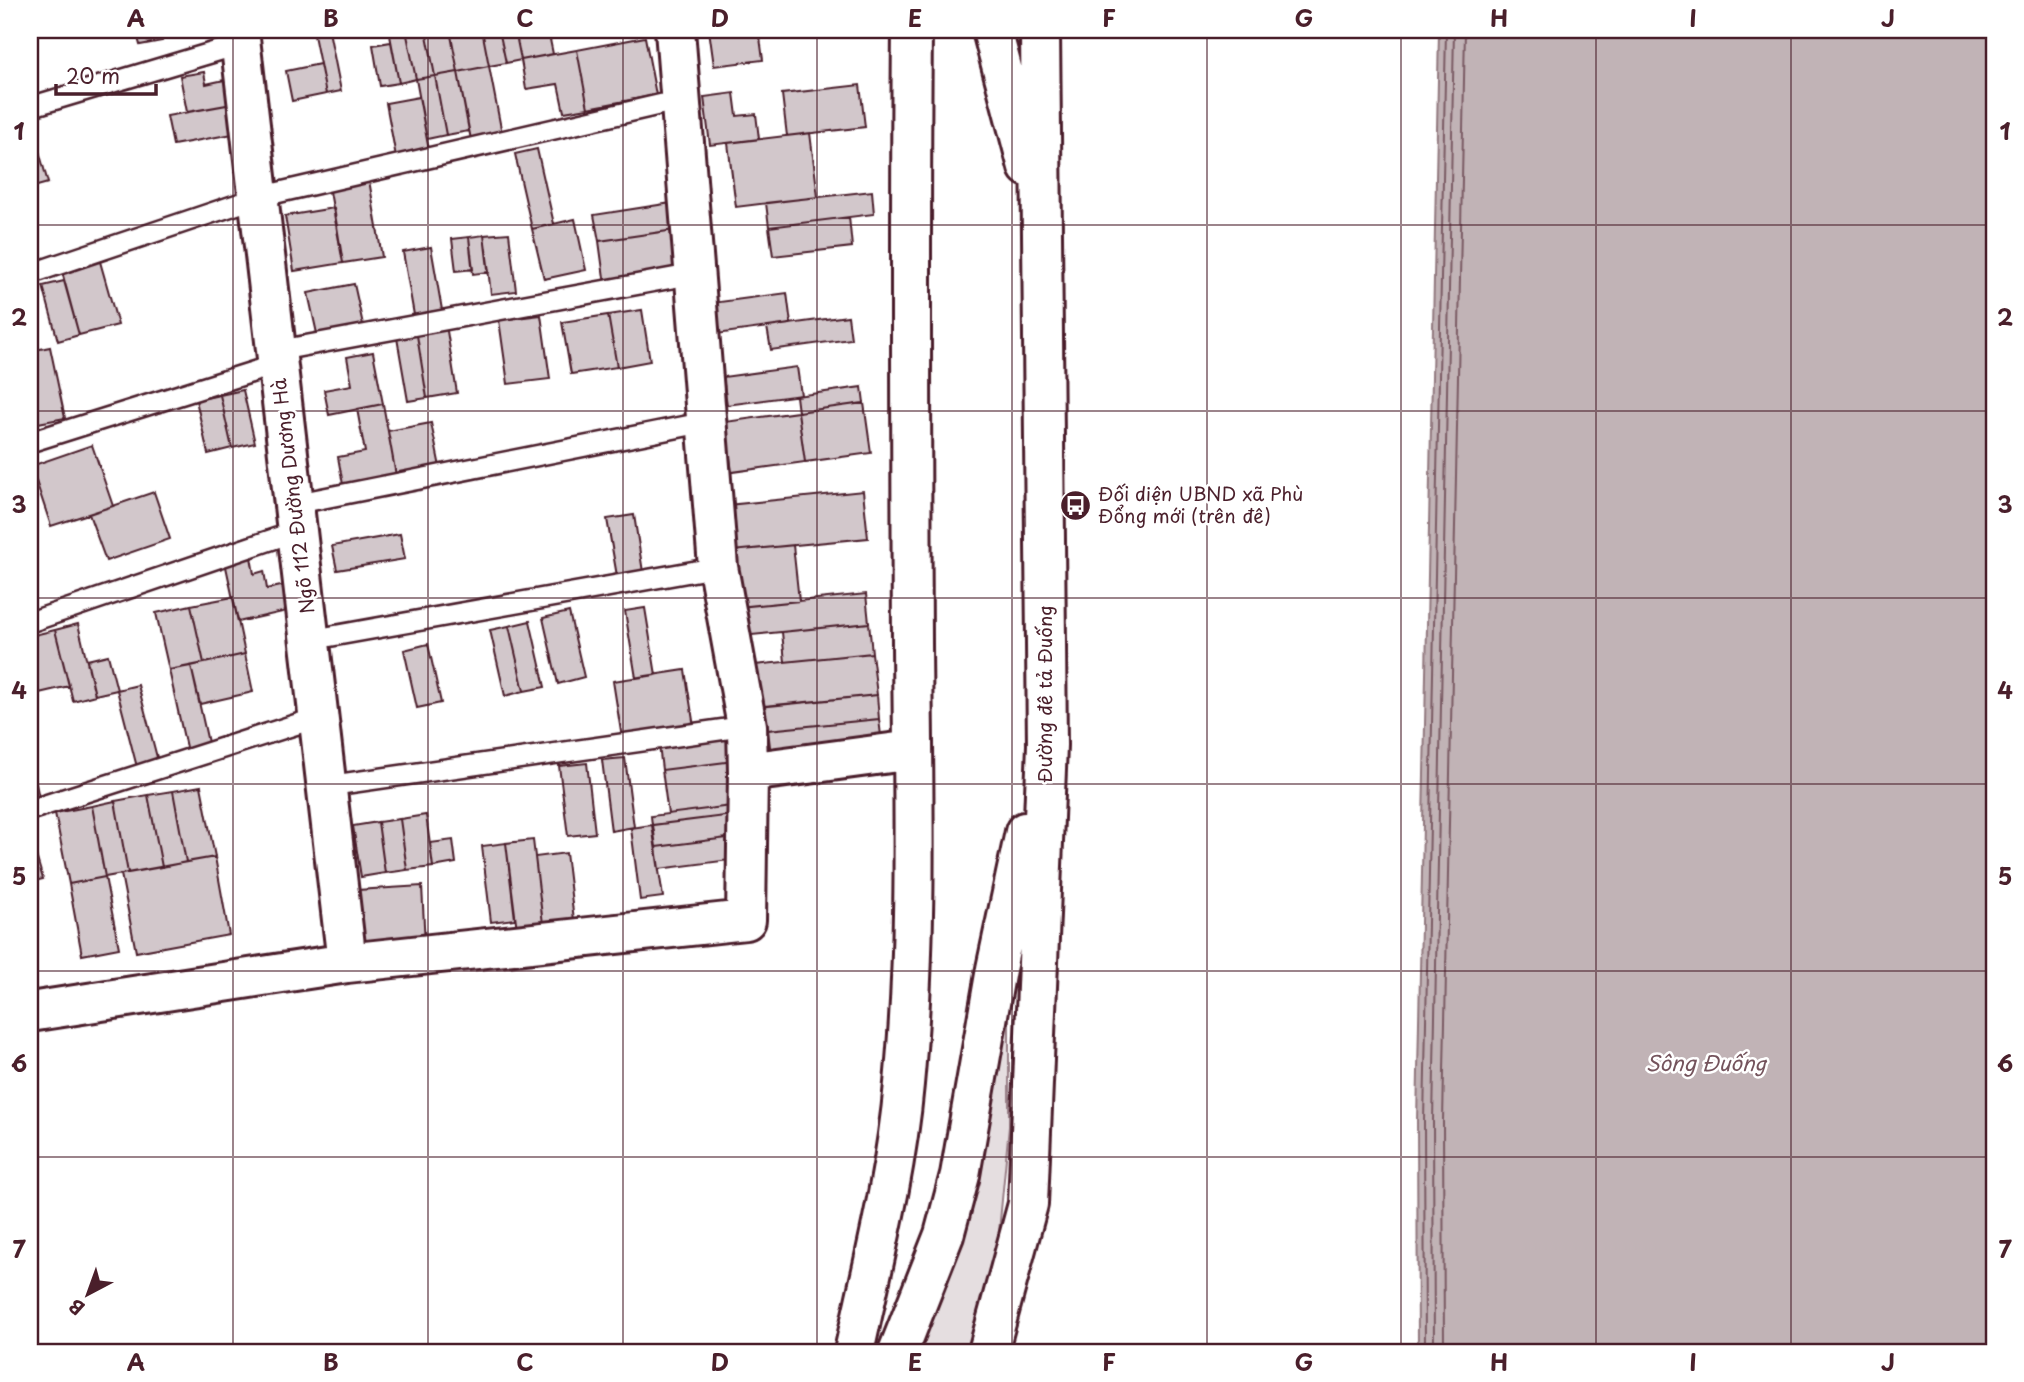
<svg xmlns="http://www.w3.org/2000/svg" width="2024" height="1382" font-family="'Playpen Sans',sans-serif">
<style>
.green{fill:#e5dee0;stroke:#987e86;stroke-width:2}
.water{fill:#c1b3b6;stroke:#91787e;stroke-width:2}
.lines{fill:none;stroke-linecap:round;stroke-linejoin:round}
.shore{stroke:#7a5a63;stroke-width:2}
.building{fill:#d2c7cb;stroke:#4a1f2b;stroke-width:2}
.service-casing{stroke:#4a1f2b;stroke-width:24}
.minor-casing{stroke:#4a1f2b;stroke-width:44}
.tertiary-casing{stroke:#4a1f2b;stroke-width:44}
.primary-casing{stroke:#4a1f2b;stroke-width:44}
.service{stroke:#fff;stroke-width:19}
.minor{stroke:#fff;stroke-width:38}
.tertiary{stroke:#fff;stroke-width:38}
.primary{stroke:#fff;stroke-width:38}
.grid{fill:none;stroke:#4a1f2b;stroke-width:2;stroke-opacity:0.55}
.labels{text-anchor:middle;stroke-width:5;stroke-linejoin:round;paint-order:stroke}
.poi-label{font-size:19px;fill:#4a1f2b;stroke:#fff;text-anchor:start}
.street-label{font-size:19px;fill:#4a1f2b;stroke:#fff}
.water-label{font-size:21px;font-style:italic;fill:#74535c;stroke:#fff}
.neatline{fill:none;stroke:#4a1f2b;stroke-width:2.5}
.grid-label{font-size:23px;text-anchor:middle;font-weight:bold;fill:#4a1f2b}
</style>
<rect width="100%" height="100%" fill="#fff"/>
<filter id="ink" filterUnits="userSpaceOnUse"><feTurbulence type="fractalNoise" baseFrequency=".0143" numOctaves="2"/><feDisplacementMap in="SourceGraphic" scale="14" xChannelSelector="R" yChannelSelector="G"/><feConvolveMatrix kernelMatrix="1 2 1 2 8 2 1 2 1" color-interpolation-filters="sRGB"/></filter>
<g filter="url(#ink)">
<path class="green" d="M1009 978V1126L996 1263 975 1352H909Z"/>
<path class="water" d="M1439 30H1994V1352H1418L1417 1121Z"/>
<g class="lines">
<path class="shore" d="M1425 1352 1424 1121 1446 30
M1434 1352 1433 1121 1454 30
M1444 1352 1443 1121 1465 30"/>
</g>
<path class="building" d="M136 30H159L162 41 140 45Z
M389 30H406L416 79 399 83Z
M406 30H426L435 76 416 79Z
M426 30H450L458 72 435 76Z
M450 30H482L489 66 458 72Z
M482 30H499L506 63 489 66Z
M499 30H515L521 60 506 63Z
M515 30H548L553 54 521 60Z
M709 30H759L763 60 714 66Z
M329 31 341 91 326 94 314 35Z
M645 37 656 95 588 108 577 50Z
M391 42 399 83 380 86 373 45Z
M577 50 588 108 564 112 558 84 526 89 521 60Z
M320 64 326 94 292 101 286 71Z
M489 66 503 139 472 145 458 72Z
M204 72 206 84 238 77 243 102 187 112 180 76Z
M458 72 469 131 446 135 435 76Z
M435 76 446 135 427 139 416 79Z
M860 85 865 127 787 136 782 94Z
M734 93 737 116 756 114 759 139 710 145 704 97Z
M419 97 430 156 397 162 386 103Z
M243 102 249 131 173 145 167 116Z
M30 119 48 183 30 188Z
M810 133 818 197 736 207 728 143Z
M537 149 554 224 532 229 515 154Z
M369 180 382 257 343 263 329 186Z
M872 191 874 214 769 227 766 203Z
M678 202 682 229 599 241 594 215Z
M334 208 343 263 294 271 285 216Z
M849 217 852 247 773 256 769 227Z
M575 219 586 270 544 279 532 229Z
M682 229 688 273 605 285 599 241Z
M509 233 516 291 491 294 484 235Z
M484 235 489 272 473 274 469 237Z
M469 237 473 269 456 271 452 239Z
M431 247 442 310 414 315 403 252Z
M99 258 118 325 79 335 61 268Z
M64 281 79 335 58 341 43 286Z
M354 284 364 329 318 338 308 293Z
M787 293 791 324 717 334 712 303Z
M642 310 650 361 617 367 608 315Z
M541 315 550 379 508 384 499 320Z
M608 315 617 367 571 374 562 322Z
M848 316 851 339 771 350 767 327Z
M446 325 457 393 427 398 416 329Z
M416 329 427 398 408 401 396 332Z
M50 347 65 418 38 423 30 387V351Z
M373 352 383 404 329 415 324 390 352 385 347 357Z
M797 367 801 395 727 405 723 377Z
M30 387 40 435 30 437Z
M862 387 864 403 798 412 796 396Z
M243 390 255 443 232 448 220 395Z
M220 395 232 448 208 454 196 400Z
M864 403 871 453 805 462 798 412Z
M383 404 397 481 344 490 338 457 365 452 357 409Z
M798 412 805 462 732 472 725 422Z
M431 423 441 472 397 481 388 431Z
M92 445 113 506 51 526 31 466Z
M863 491 868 538 733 551 728 505Z
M154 492 170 539 106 561 89 514Z
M634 515 643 572 617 576 607 519Z
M400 534 405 559 337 570 332 546Z
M793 545 799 601 739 607 733 551Z
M251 557 254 574 264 571 267 589 295 583 300 608 238 622 225 562Z
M866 594 869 623 742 636 739 607Z
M233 597 245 654 204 663 191 605Z
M191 605 204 663 169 670 156 613Z
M645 608 656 675 636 678 625 611Z
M569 612 584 677 558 684 543 618Z
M530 621 545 687 524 691 509 626Z
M869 623 872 653 785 662 782 632Z
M78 624 95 695 73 701 55 630Z
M509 626 524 691 505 696 490 630Z
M55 630 69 686 39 693 30 656V636Z
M428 644 441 703 417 708 404 650Z
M872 653 877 695 750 708 745 666Z
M245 654 253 692 200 704 191 666Z
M108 655 117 690 95 695 87 660Z
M191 666 209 747 187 752 169 670Z
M685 670 694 727 622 738 613 681Z
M138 685 159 765 138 771 117 690Z
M877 695 879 719 768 730 765 706Z
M879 719 882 744 771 755 768 730Z
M730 736 734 761 662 770 659 745Z
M30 757 40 802 30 805Z
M625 758 634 827 611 831 602 760Z
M734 761 739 805 668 814 662 770Z
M587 763 595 833 568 836 559 766Z
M201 786 215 857 186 862 173 791Z
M173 791 186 862 162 867 148 795Z
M148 795 162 867 128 873 115 801Z
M115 801 128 873 105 877 92 806Z
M739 805 741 814 652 825 651 816Z
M92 806 105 877 69 884 55 813Z
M741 814 743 836 656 847 653 825Z
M426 815 433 867 407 870 400 819Z
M400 819 407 870 385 873 378 822Z
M378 822 385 873 361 877 353 826Z
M652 825 663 897 640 900 631 828Z
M30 835 43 879 30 882Z
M743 836 746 858 659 869 656 847Z
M453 840 456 863 433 867 430 843Z
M533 840 543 924 518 938 506 843Z
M506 843 515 919 491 922 482 846Z
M566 853 574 920 543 924 535 857Z
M215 857 229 935 136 952 121 874Z
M105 877 119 948 82 955 69 884Z
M422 886 425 945 360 948 357 890Z"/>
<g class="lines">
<defs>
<path id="service" d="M30 107 241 44
M30 274 259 197 680 100
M276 351 694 274
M30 442 278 364
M294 504 706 422
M30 622 297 531
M310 640 718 567
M327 786 747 726
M30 810 319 717"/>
<path id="minor" d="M239 30 347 963
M748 772 913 750
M30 1012 347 963 746 920 748 772 747 726 718 567 675 30"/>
<path id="tertiary" d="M854 1352C873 1264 896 1174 904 1084 918 937 913 790 912 644 911 439 910 234 912 30"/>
<path id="primary" d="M992 30 1028 167
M898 1352 944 1235 960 1175 996 969 1025 832
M988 1352 1028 1204 1047 745 1040 30"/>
</defs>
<use href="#service" class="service-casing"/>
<use href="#minor" class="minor-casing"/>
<use href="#tertiary" class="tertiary-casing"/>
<use href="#primary" class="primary-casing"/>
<use href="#service" class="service"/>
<use href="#minor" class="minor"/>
<use href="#tertiary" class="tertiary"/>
<use href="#primary" class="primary"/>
</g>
</g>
<path class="grid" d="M233 30V1352M428 30V1352M623 30V1352M817 30V1352M1012 30V1352M1207 30V1352M1401 30V1352M1596 30V1352M1791 30V1352M30 225H1994M30 411H1994M30 598H1994M30 784H1994M30 971H1994M30 1157H1994"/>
<defs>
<symbol id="bus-disc" viewBox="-11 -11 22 22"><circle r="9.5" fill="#4a1f2b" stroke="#fff"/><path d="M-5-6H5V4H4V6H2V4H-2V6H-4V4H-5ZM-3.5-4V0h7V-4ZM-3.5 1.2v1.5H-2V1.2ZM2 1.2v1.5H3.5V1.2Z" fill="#fff"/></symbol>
</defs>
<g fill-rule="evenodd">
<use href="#bus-disc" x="1058" y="488" width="35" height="35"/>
</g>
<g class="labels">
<g class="poi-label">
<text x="1098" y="501">Đối diện UBND xã Phù<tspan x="1098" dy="22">Đổng mới (trên đê)</tspan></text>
</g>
<g class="street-label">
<text transform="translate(293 496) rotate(-97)" y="7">Ngõ 112 Đường Dương Hà</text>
<text transform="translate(1045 694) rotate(-90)" y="7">Đường đê tả Đuống</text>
</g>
<g class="water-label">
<text x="1706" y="1071">Sông Đuống</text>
</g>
</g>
<rect width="2024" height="1382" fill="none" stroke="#fff" stroke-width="77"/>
<g transform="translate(88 1294) rotate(221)" stroke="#ffffff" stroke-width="5" paint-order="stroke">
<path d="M0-5L12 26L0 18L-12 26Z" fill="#4a1f2b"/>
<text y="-10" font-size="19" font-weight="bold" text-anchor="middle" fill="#4a1f2b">B</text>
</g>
<path d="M56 84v10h100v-10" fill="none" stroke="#4a1f2b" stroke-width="3.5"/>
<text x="66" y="84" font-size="21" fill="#4a1f2b" stroke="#ffffff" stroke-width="5" paint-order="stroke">20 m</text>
<rect x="38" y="38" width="1948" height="1306" class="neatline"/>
<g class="grid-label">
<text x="136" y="27">A</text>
<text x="331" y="27">B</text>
<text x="525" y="27">C</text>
<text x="720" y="27">D</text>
<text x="915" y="27">E</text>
<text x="1109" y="27">F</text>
<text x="1304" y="27">G</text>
<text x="1499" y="27">H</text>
<text x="1693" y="27">I</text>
<text x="1888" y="27">J</text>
<text x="19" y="140">1</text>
<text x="2005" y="140">1</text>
<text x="19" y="326">2</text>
<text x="2005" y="326">2</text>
<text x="19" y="513">3</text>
<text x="2005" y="513">3</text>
<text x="19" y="699">4</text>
<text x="2005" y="699">4</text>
<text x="19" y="885">5</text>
<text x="2005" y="885">5</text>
<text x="19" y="1072">6</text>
<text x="2005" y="1072">6</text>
<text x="19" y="1258">7</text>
<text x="2005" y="1258">7</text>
<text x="136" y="1371">A</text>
<text x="331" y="1371">B</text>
<text x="525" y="1371">C</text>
<text x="720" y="1371">D</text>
<text x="915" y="1371">E</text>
<text x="1109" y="1371">F</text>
<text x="1304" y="1371">G</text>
<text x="1499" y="1371">H</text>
<text x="1693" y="1371">I</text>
<text x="1888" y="1371">J</text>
</g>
</svg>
